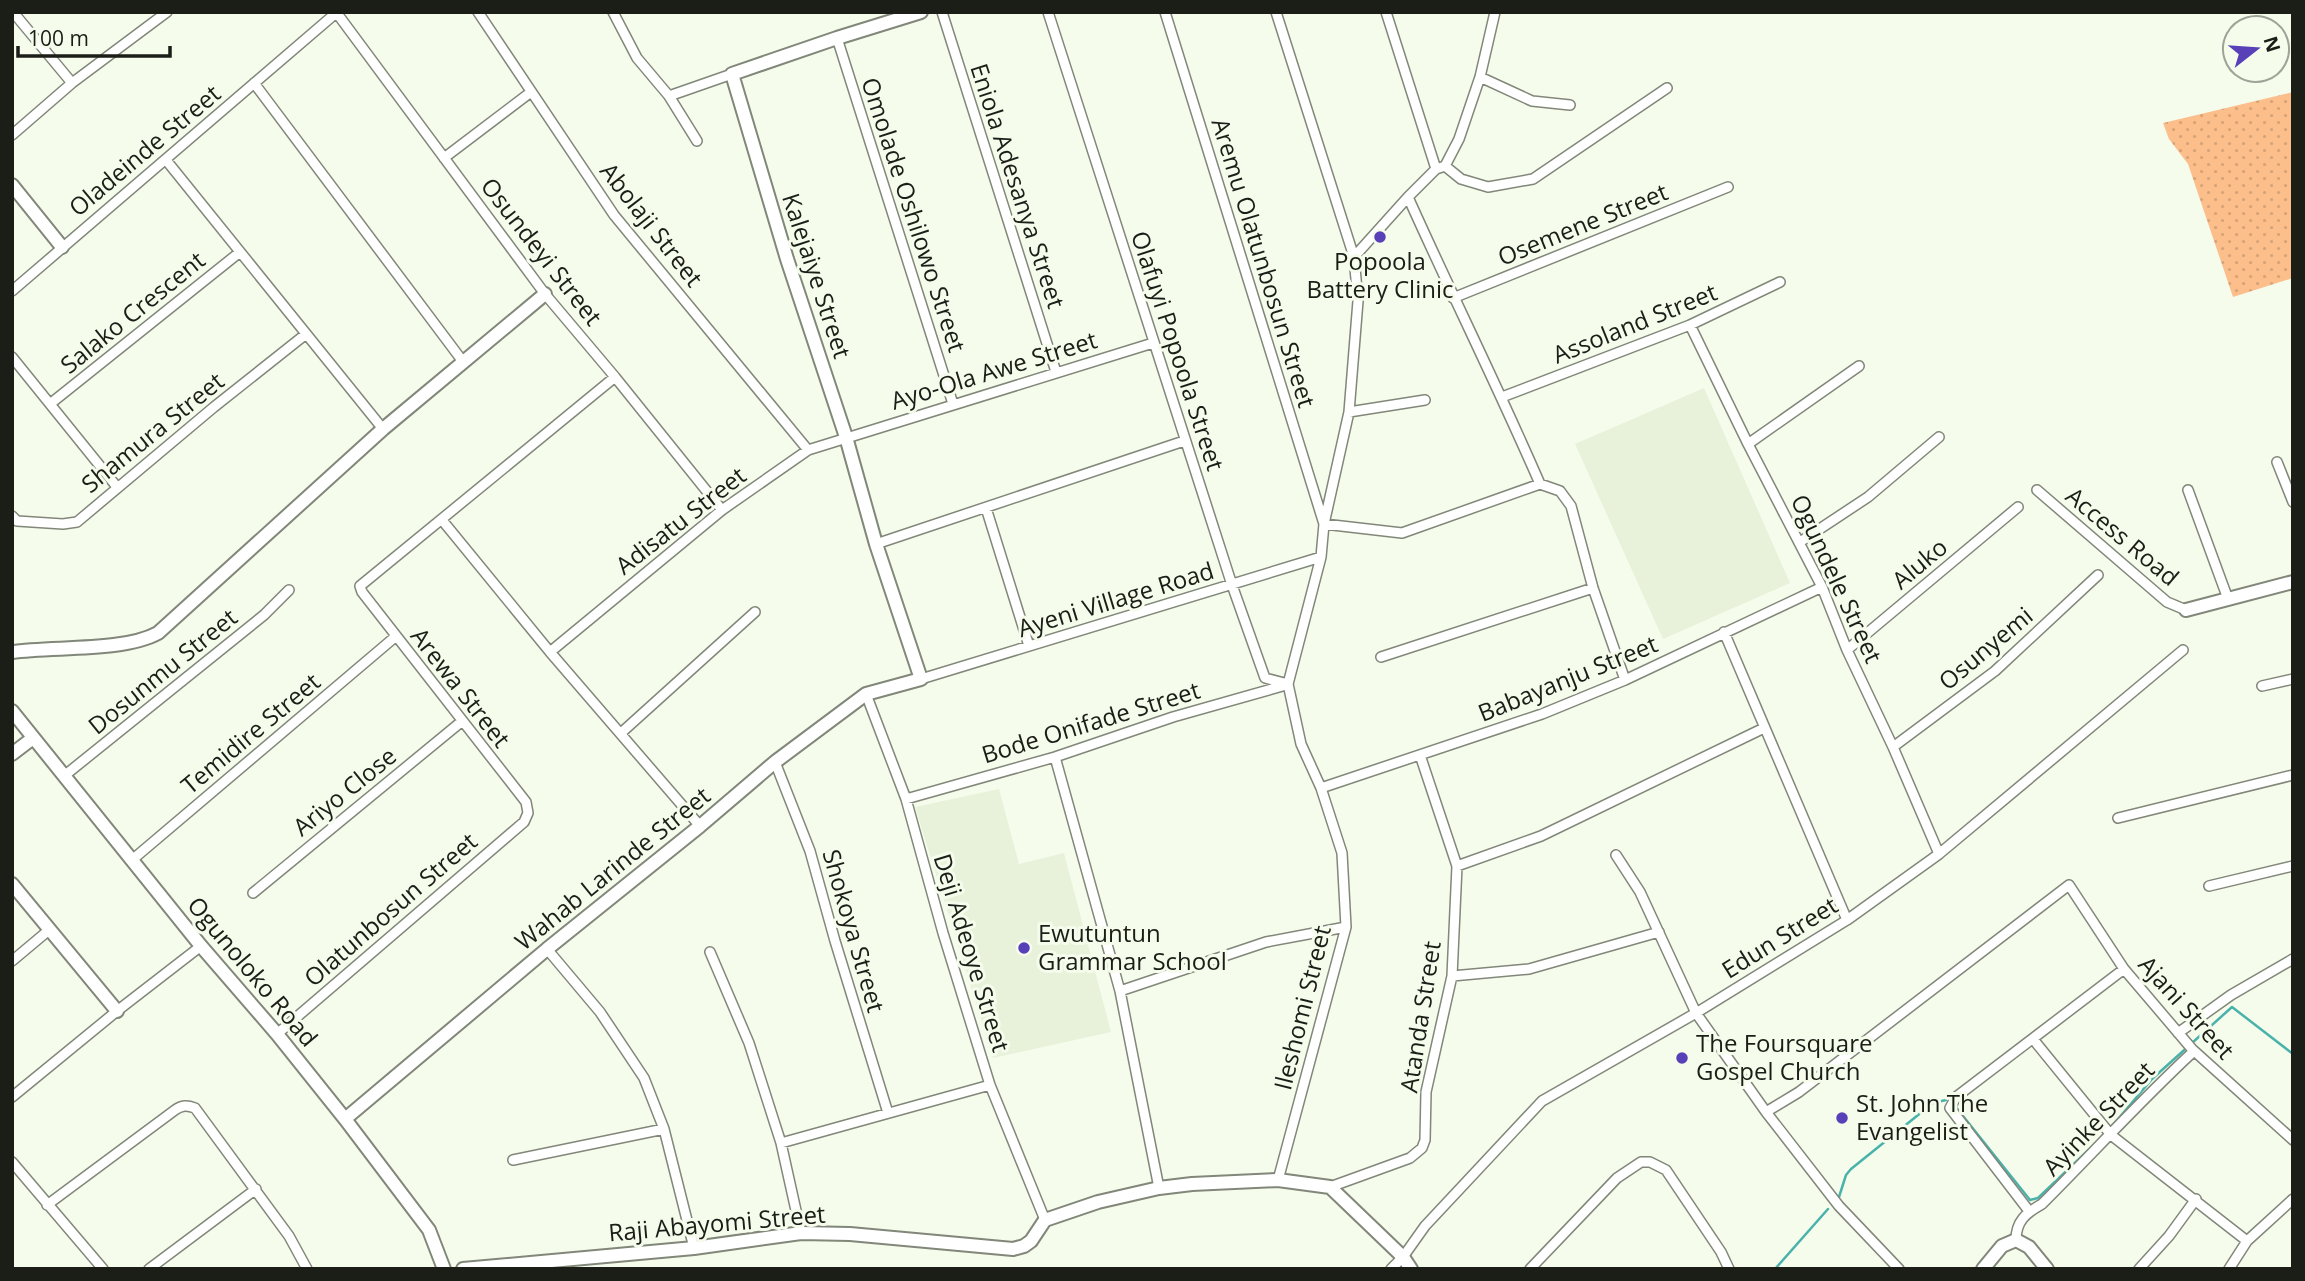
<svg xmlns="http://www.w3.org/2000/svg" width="2305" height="1281" font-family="'Open Sans',sans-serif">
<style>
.built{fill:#e8f2da}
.grass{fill:url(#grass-dots)}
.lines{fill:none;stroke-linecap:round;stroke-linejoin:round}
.stream{stroke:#49b3ab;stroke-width:2.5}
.street-casing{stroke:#818779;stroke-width:12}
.secondary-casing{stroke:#818779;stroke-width:16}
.street{stroke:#fff;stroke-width:9}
.secondary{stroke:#fff;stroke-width:12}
.poi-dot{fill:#5840b8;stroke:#f5fcec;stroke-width:2.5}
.labels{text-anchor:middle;stroke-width:6;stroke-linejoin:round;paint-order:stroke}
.street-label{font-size:24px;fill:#1b1d17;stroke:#f5fcec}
.poi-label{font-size:24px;fill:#1b1d17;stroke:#f5fcec;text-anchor:start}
</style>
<defs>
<pattern id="grass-dots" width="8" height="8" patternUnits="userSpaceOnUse" patternTransform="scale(1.75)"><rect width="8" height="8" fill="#fcbe8b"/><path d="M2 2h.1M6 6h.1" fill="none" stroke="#d7a377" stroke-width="1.8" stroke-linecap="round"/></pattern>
</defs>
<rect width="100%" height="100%" fill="#f5fcec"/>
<path class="built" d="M1704 388 1790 583 1663 639 1575 444Z
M999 789 1019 864 1064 853 1111 1032 993 1058 915 807Z"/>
<path class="grass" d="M2293 92V278L2233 297 2188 164 2169 139 2163 123Z"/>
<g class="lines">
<path class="stream" d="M1955 1106 2030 1200 2038 1198 2098 1141
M2113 1125 2152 1079 2232 1007 2293 1054
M1839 1197 1846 1175 1851 1169 1933 1103 1946 1100
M1775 1269 1828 1209"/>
<defs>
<path id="street" d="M13 12 72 83
M336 12 545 294 615 377 722 510
M478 12 614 215 808 450
M613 12 637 58 669 96 732 74
M942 12 1056 372
M1048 12 1232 585 1265 678 1288 684
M1165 12 1324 524 1402 533 1540 484
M1276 12 1354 257 1358 301 1349 412 1324 524 1321 557 1288 684 1301 744 1321 788 1342 853 1346 927 1278 1180
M1386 12 1436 169
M837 38 953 404
M1480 77 1532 101 1570 105
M254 83 464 363
M669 96 697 141
M12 135 72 83 167 12
M444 158 531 92
M166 160 383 429
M1445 166 1461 179 1488 187 1533 179 1667 88
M1408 197C1451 293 1498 387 1540 484L1560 491 1571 506 1593 588 1625 680
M1354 257 1408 197 1436 169 1445 166 1459 139 1480 77 1495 12
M12 291 336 13
M1453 298 1728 187
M1690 325 1748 444 1822 587 1847 650 1893 747 1939 854
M12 357 117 487
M1502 397 1690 325 1780 282
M50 404 240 252
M1349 412 1425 400
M1748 444 1859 366
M2277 462 2293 502
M2037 490 2167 602 2186 610
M2188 490 2228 599
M986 508 1029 646
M12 516 17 521 63 524 77 522 214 407 306 334
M442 520 550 652 700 826
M1800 542 1868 497 1939 437
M876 544 1184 441
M1724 632 1847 920
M1847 650 2018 507
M550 652 722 510 808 450 1153 343
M1381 657 1593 588
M921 679 1321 557
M2262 686 2293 679
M866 694 906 799 943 933 990 1085 1045 1220
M621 733 755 612
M1893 747 1995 671 2098 575
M1055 757 1120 991 1159 1188
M775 762 810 851 835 941 888 1113
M64 776 264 615 289 590
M1321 788 1542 714 1625 680 1822 587
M906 799 1055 757 1173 717 1286 685
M2118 818 2293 775
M1616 855 1640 892 1696 1013 1766 1112 1839 1206 1899 1269
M132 860 395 637
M1457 866 1541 836 1764 728
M2209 886 2293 866
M253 893 461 722
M547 949 600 1012 644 1078 664 1129 694 1248
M710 952 749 1043 781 1143 801 1233
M12 961 49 930
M1452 976 1529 969 1659 932
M1120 991 1266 942 1346 927
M2178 1033 2231 995 2293 959
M277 1034 524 822 528 813 526 802 362 592 360 586 615 377
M2033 1039 2111 1135 2247 1241
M12 1097 117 1011 201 946
M1766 1112 1799 1092 2069 885 2124 969 2192 1049 2293 1140
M781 1143 990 1085
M513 1160 664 1129
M12 1162 103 1269
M1330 1187 1410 1158 1422 1148 1425 1140 1426 1092 1452 976 1457 866 1420 755
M47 1205 175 1110C182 1105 187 1105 195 1108L289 1236 307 1269
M2029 1211 1950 1108 1956 1097 2124 969
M2016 1240C2016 1221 2026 1213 2042 1204 2093 1153 2141 1100 2194 1051
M149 1269 256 1189
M1391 1269 1403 1257 1425 1226 1542 1101 1696 1013 1847 920 1939 854 2183 650
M1530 1269 1617 1178 1641 1162H1650L1666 1170 1721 1252 1729 1269
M2139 1269 2169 1236 2196 1199
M2229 1269 2247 1241 2293 1199"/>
<path id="secondary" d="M12 185 62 247
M2186 610 2293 582
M12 652C54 646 123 652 158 633L383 429 545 294
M12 711 201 946 277 1034 345 1119 429 1230 444 1269
M12 754 33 738
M12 884 117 1011
M345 1119 547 949 700 826 775 762 866 694 921 679 876 544 846 437 787 259 732 74 837 38 921 12
M463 1269 694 1248 801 1233 850 1234 1013 1249 1024 1246 1031 1241 1045 1220 1098 1202 1159 1188 1192 1184 1278 1180 1330 1187 1403 1257 1411 1269
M1983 1269 2002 1246 2016 1240 2029 1247 2047 1269"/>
</defs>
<use href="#street" class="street-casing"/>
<use href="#secondary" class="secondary-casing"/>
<use href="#street" class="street"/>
<use href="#secondary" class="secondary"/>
</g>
<g class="poi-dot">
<circle cx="1380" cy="237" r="7"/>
<circle cx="1024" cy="948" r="7"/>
<circle cx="1682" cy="1058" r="7"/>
<circle cx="1842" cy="1118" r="7"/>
</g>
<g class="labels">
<g class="street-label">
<text transform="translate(145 151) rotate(-40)" y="8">Oladeinde Street</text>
<text transform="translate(1017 186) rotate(72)" y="8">Eniola Adesanya Street</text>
<text transform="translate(913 215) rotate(72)" y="8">Omolade Oshilowo Street</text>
<text transform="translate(651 225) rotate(52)" y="8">Abolaji Street</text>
<text transform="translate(1583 225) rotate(-22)" y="8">Osemene Street</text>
<text transform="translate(541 252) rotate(52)" y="8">Osundeyi Street</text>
<text transform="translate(1263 263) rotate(73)" y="8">Aremu Olatunbosun Street</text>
<text transform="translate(816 276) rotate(72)" y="8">Kalejaiye Street</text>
<text transform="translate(133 313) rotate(-39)" y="8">Salako Crescent</text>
<text transform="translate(1635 324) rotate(-22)" y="8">Assoland Street</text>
<text transform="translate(1177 351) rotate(72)" y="8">Olafuyi Popoola Street</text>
<text transform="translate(994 371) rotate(-17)" y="8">Ayo-Ola Awe Street</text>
<text transform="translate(153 433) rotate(-39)" y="8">Shamura Street</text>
<text transform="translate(681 521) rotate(-38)" y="8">Adisatu Street</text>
<text transform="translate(2122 537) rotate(40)" y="8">Access Road</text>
<text transform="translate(1920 564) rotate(-40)" y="8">Aluko</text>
<text transform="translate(1836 579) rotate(65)" y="8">Ogundele Street</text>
<text transform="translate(1116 600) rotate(-17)" y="8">Ayeni Village Road</text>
<text transform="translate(1986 649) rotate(-40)" y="8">Osunyemi</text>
<text transform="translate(163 672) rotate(-39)" y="8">Dosunmu Street</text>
<text transform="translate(1568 679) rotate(-22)" y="8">Babayanju Street</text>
<text transform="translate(460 688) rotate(52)" y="8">Arewa Street</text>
<text transform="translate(1091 723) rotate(-17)" y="8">Bode Onifade Street</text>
<text transform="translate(251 734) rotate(-40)" y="8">Temidire Street</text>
<text transform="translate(345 792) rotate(-39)" y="8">Ariyo Close</text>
<text transform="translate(613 869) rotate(-39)" y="8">Wahab Larinde Street</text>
<text transform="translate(391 910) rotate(-41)" y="8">Olatunbosun Street</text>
<text transform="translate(853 931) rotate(74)" y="8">Shokoya Street</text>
<text transform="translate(1780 938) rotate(-32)" y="8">Edun Street</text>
<text transform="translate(971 953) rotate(73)" y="8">Deji Adeoye Street</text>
<text transform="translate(252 972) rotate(50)" y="8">Ogunoloko Road</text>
<text transform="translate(1303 1008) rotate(-76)" y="8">Ileshomi Street</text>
<text transform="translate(2186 1008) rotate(48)" y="8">Ajani Street</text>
<text transform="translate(1421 1017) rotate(-81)" y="8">Atanda Street</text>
<text transform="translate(2099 1119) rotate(-46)" y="8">Ayinke Street</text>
<text transform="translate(717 1224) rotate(-5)" y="8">Raji Abayomi Street</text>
</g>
<g class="poi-label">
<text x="1380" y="270" text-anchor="middle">Popoola<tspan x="1380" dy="28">Battery Clinic</tspan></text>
<text x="1038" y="942">Ewutuntun<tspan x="1038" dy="28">Grammar School</tspan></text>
<text x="1696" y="1052">The Foursquare<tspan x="1696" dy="28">Gospel Church</tspan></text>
<text x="1856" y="1112">St. John The<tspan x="1856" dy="28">Evangelist</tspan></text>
</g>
</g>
<rect width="2305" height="1281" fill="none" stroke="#1b1d17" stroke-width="28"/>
<g transform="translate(2256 49) rotate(73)"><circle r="33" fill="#f5fcec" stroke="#9ea397" stroke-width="2"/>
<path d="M0-5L12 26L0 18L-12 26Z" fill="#5840b8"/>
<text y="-10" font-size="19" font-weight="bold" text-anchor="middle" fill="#1b1d17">N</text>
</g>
<path d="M18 46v10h152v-10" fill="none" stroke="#1b1d17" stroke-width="3.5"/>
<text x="28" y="46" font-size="21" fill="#1b1d17" stroke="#f5fcec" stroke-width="5" paint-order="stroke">100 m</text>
</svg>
